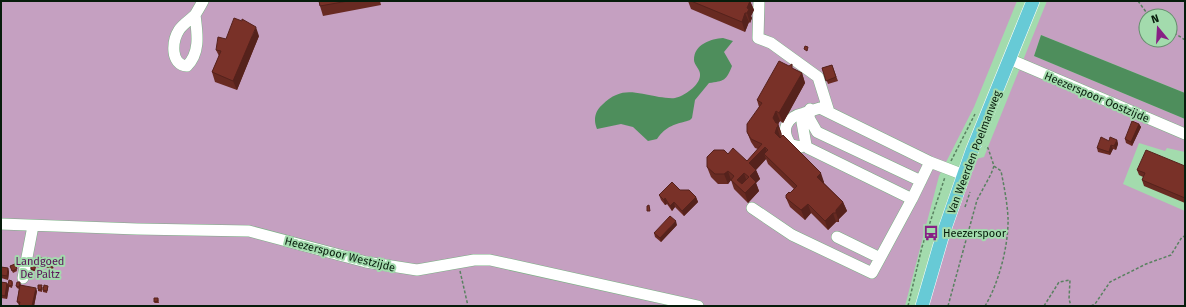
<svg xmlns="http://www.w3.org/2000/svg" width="1186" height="307" font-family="'Fira Sans',sans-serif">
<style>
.green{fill:#c5a0c1;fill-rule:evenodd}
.water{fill:#4e8e5c}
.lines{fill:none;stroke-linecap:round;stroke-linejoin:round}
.minor-casing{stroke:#7ab084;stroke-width:12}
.major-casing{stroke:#fff;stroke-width:14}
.path{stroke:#598160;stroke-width:1.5;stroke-dasharray:3 2;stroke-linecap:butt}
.minor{stroke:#fff;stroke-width:11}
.major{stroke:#67cad6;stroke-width:13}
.wall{fill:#682a22}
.shaded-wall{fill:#55221c}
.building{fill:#793128;stroke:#55221c;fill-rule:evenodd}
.labels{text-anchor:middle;stroke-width:4;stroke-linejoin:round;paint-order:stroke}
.street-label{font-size:11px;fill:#061c0b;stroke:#a3dbad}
.poi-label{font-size:11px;fill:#061c0b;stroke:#a3dbad;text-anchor:start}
.park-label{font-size:11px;fill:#591157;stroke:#a3dbad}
</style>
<rect width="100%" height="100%" fill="#a3dbad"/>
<path class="green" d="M1 1H1017L974 107 939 176 905 306H1Z
M1047 1H1185V93L1041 35 1034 56 1185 119V152L1167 148 1165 151 1139 143 1123 184 1185 211V306H925L941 245 976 159 984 157ZM1146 16H1170V40H1146Z"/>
<path class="water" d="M1041 35 1185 93V119L1034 56Z
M723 38 733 41 724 52 732 66C726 81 724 81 709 83L695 100 692 118 690 120C674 125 667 125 657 139L648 141 633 127 621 124 597 129C593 120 595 111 602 105 622 86 634 93 659 97 664 97 670 99 675 98 684 96 701 85 700 74 700 69 694 65 694 60 694 44 711 39 723 38Z"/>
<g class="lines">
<defs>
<path id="minor" d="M759 1 758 38 771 43 818 77 829 112
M195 15C197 32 201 52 187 66 170 65 172 41 179 30 183 24 190 20 195 15 198 10 201 5 203 1
M1009 59 1185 134
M810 109 809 118 817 132 921 181
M804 113C786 117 780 130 791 145L801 147 806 145
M930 162 912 199 808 148 806 145 802 122 804 113 820 108 930 162 964 175
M752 208 792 235 872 273 912 199
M1 224 137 229 249 231 366 262 417 270 474 260H490L698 306
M837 237 880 258
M23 278 33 226"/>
<path id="major" d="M922 306 943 234 972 151 1033 1"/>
</defs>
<use href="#minor" class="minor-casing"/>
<use href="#major" class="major-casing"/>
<path class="path" d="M1138 1 1149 16
M1170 30 1185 40
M951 161 975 114
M965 207 970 192
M460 271 468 306
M908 306 922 247 945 177
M948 306 977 200 991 174 994 166 988 148 985 147
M985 306C999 283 1009 244 1008 217 1007 201 1004 186 1001 171L994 166
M1044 306 1059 282 1070 280 1069 299 1071 306
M1091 306 1095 304 1110 282 1146 264 1171 255 1182 237 1185 236"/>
<use href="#minor" class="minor"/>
<use href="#major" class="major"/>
</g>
<path class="wall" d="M319 1H380L381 5 323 16 320 6Z
M688 1H750L754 10 751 16 752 18 750 23 749 22 745 32 691 9Z
M259 36 237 90 215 82 212 72 219 56 216 50 226 39Z
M832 65 838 81 828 84 822 68Z
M794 69 802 73 805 83 783 123 780 121 778 124 781 132 782 136 824 182V183L843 202 847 211 839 219V222H836L828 230 811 213 805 220 790 207 786 198 794 189 768 164 766 159 756 170 760 179 756 183 759 191 748 203 734 189 731 180 728 184H718L711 177 707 167 728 154 747 161 758 149 755 148 751 142 747 132 759 107 757 100Z
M1139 124 1141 127 1132 146 1126 143 1125 139Z
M1117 140 1118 144 1116 150 1113 149 1110 155 1098 152 1097 148 1109 141Z
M1185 166V203L1144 186 1142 180 1143 177 1139 175 1137 170Z
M680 190 696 197 698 202 684 216 675 207 672 211 667 204 665 205 661 200 659 195Z
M677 225 661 242 655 237 654 233Z
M50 262 49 266 53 267V274L49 273 48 271 49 268 36 267 35 263Z
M15 264 17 271 13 273 10 266Z
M36 266 35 271H31V269Z
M1 267 8 268 9 272 8 280 1 278Z
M12 281 13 283 12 288 9 287 7 299 1 298V282L7 283 8 285Z
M20 282 21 285 37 291 34 306H19V305L17 302 19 289 17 288 16 286Z
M48 286V288L47 293 43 292V290Z
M43 287 42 292 38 291V289Z
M158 298 159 303H155L154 302Z"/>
<path class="shaded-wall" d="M750 1 754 10 751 16 752 18 750 23 747 13V8Z
M745 13 749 22 745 32 742 22Z
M256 27 259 36 237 90 233 81Z
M802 73 805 83 783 123 779 113Z
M776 111 780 121 778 124 781 132 782 136 778 127H776L773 118Z
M1139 124 1141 127 1132 146 1131 142Z
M777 127 780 137 779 143 775 133Z
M1117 140 1118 144 1116 150 1114 146Z
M1111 145 1113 149 1110 155 1109 152Z
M765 147 769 157 764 154 766 159 753 173 749 163Z
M756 170 760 179 756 183 759 191 748 203 745 193 750 176Z
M728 171 731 180 728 184 724 174Z
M744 173 747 182 741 189 737 180Z
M821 173 824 182 821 186 817 177Z
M696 197 698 202 684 216 682 211Z
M665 198 667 204 665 205 664 200Z
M674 202 675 207 672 211 670 206Z
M843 202 847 211 839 219V222L836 213V210Z
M808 204 811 213 805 220 801 210Z
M833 213 836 222 828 230 825 221Z
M676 221 677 225 661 242 660 238Z
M48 258 50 262 49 268 48 264Z
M8 268 9 272 8 280 7 276Z
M7 283 9 287 7 299 5 296Z
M36 288 37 291 34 306H32Z"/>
<path class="building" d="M319 1H348L320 6Z
M691 1H750L747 8 749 9 747 13H745L742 22Z
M234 18 242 21V19L256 27 233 81 212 72 221 51 216 50 218 37 226 39Z
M805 46 808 47 807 51 804 49Z
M779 61 789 66 792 64V68L802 73 779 113 776 111 773 118 776 123H778V127H777L775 133 780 138 783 135 821 173 817 177 843 202 836 210V213H833L825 221 808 204 801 210 786 198V195L789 192 790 193 797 186 764 154 768 150 765 147 749 163 756 170 750 176 756 182 745 193 731 180 734 176 728 171 724 174H715L707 167V157L714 150H724L728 154 733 148 747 161 762 144 751 139 747 132V124L762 103 757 100ZM744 173 749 177 742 184 737 180Z
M832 65 836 77 826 81 822 68Z
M1132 121 1139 124 1131 142 1125 139Z
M1101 137 1109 141 1110 137 1117 140 1114 146 1111 145 1109 152 1097 148Z
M1146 150 1185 166V198L1142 180 1145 173 1137 170Z
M672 182 680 190H689L696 197 682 211 674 202 670 206 665 198 664 200 659 195Z
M649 205 650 211H647V206Z
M670 216 676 221 660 238 654 233Z
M36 257 48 258V264L35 263Z
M15 264 17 269 12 271 10 266Z
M31 264 35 265V270L31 269Z
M49 266 53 267 52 272 48 271Z
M1 267 8 268 7 276 1 275Z
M9 280 12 281V286L8 285Z
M1 282 7 283 5 296 1 295Z
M17 282H20L19 287 16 286Z
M20 285 36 288 32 306H19L20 302H17Z
M38 285H42L41 290 38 289Z
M44 285 48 286 47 291 43 290Z
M154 298H158V301L154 302Z"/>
<defs>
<symbol id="bus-bare" viewBox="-9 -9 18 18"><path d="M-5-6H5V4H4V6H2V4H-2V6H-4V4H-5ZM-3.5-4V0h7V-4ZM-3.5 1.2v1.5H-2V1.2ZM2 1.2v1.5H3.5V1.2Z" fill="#881f85" stroke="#a3dbad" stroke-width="2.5" paint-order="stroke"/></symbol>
</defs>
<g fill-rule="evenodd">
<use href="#bus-bare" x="920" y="222" width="22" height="22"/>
</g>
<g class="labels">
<g class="street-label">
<text transform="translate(1097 97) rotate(23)" y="4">Heezerspoor Oostzijde</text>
<text transform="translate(974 152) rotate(-69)" y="4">Van Weerden Poelmanweg</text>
<text transform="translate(340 254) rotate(14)" y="4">Heezerspoor Westzijde</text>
</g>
<g class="poi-label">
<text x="943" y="237">Heezerspoor</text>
</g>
<g class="park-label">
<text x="40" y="265">Landgoed<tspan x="40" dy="13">De Paltz</tspan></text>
</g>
</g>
<rect width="1186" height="307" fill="none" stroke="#061c0b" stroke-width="4"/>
<g transform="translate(1158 28) rotate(342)"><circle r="19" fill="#a3dbad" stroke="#648f6c"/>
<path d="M0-3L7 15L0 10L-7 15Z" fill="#881f85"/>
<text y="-6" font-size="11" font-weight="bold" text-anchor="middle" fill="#061c0b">N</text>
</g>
</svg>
